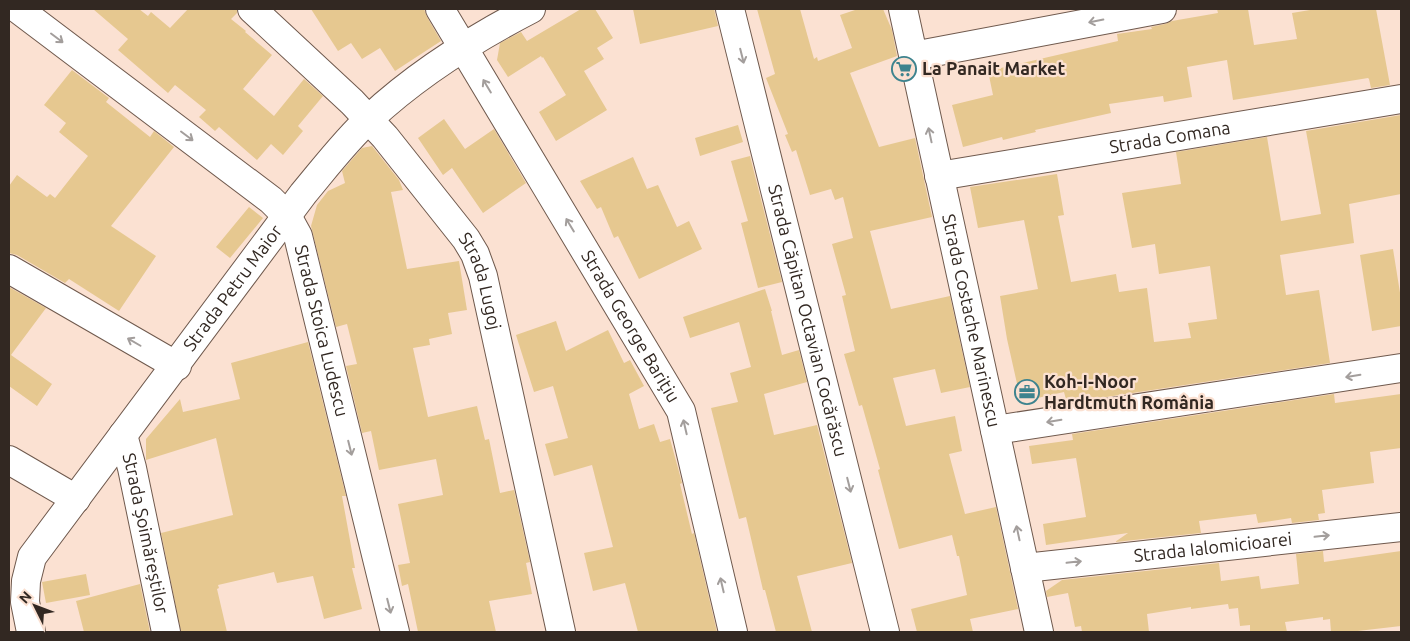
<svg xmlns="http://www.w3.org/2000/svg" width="1410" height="641" font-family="Ubuntu,sans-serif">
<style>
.building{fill:#e6c890}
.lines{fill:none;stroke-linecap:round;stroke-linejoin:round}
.minor-casing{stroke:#6f594d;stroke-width:30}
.minor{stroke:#fff;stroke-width:28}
.oneway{stroke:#a39e9c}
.labels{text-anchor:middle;stroke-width:4.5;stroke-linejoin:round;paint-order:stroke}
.poi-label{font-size:18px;font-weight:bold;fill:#322822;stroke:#fbe1d2;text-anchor:start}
.street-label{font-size:18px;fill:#322822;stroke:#fbe1d2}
</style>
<rect width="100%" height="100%" fill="#fbe1d2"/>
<path class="building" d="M93 9H139L148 16 151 12 170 28 188 9H237V13L231 19 246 31 245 32 272 55 243 89 274 116 304 79 323 96 298 126 303 131 283 155 271 144 257 160 219 127 215 131 199 117 206 110 175 85 168 93 118 50 128 39Z
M311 9H424L427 17 441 41 395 71 380 48 362 59 351 43 338 51Z
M581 9H595L613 38 597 48 604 59 584 71 607 110 556 141 539 112 566 95 543 57 542 58 541 56 508 77 497 60 500 43 521 32 527 41Z
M633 9H714L718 26 640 44Z
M757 9H800L814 59 817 57 818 61 852 48 840 15 858 9H883L892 30 897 56 850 73 879 147 915 138 932 217 870 231 891 309 950 296 970 387 941 393 935 369 893 378 906 426 955 416 962 451 949 454 965 514 996 507 1018 609 970 619 973 632H917L911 609 967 595 959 556H957L952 535 899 549 878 470 880 469 862 405 859 406 844 354 855 351 842 296 846 295 832 244 853 238 843 197 835 200 831 189 810 195 796 150 792 152 785 135 788 134 766 78 775 74Z
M1217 9H1248L1254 45 1297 39 1292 13 1316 9H1376L1390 85 1371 88 1369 79 1368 78 1233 100 1227 60 1187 67 1192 97 1164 102 1163 96 1109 104 1111 113 1035 130 1036 132 1003 140 1002 137 963 147 952 105 993 95 988 71 1118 41 1117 34 1152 29 1151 27 1165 24 1172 21 1218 13Z
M72 70 109 98 106 102 150 137 154 131 174 147 111 226 156 256 119 311 69 279 65 283 17 255 9 253V186L17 175 47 197 50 194 55 198 88 156 59 132 66 123 44 105Z
M1401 115V194L1349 204 1354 243 1280 255 1286 295 1319 290 1330 363 1067 403 1064 392 1033 399 1018 388 1007 339 1000 296 1038 289 1024 220 978 228 970 187 1057 174 1064 215 1058 216 1071 282 1116 274 1119 292 1147 288 1154 342 1191 338 1188 323 1217 319 1210 266 1159 274 1155 244 1132 248 1122 193 1181 184 1176 152 1267 137 1281 221 1321 214 1306 131Z
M444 119 465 149 494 129 526 183 483 213 452 168 443 175 418 138Z
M738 125 743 142 700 156 695 138Z
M372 146 399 180 403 190 391 192 407 269 459 261 467 310 448 313 452 334 429 339 430 345 413 348 428 417 477 406 485 440 489 439 500 493 514 490 530 562 526 563 532 594 489 601 496 632H418L408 584 402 586 398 565 410 563 398 504 443 495 436 459 379 470 371 431 362 433 346 366 357 364 347 324 336 327 311 226 317 205 328 191 345 183 342 171 362 148Z
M750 156 782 282 758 288 741 223 748 221 731 161Z
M633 157 647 189 658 185 677 227 689 221 702 249 639 279 618 236 614 238 601 207 597 209 580 181Z
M249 207 263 218 230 258 216 247Z
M1393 249 1401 299V326L1372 331 1360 255Z
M9 287 46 308 11 355 52 384 37 406 9 386Z
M765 289 772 311H771L782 355 799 350 807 382 764 394 774 435 817 425 852 563 797 576 812 632H776L765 590H763L746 517 739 519 711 408 738 402 730 373 751 367 739 322 690 338 683 317Z
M556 321 566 351 608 330 624 363 630 360 644 386 629 394 639 429 654 424 660 442 670 439 678 468 682 483 680 484 692 534 694 533 717 632H638L625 583 593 591 584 553 613 547 592 465 554 476 545 444 568 438 553 386 534 392 516 335Z
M308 342 346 496H342L355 568H352L362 609 324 619 313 576 277 583 274 572 218 585 219 588 217 589 227 632H181L161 533 233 515 216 438 146 460V439L180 399 183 412 240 399 231 363Z
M1334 394 1335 403 1401 394V448L1370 452 1374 483 1322 490 1325 513 1318 514 1319 520 1292 523 1291 518 1258 523 1256 514 1199 521 1201 533 1115 542 1128 533 1046 545 1043 524 1086 517 1076 458 1032 464 1029 446 1073 440 1072 434Z
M1323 551 1324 562 1401 551V626L1349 632H1331L1330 619 1323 620V617L1285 622 1287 632H1250V625L1240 626 1238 608 1229 609 1228 604 1191 609V607L1147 614 1149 632H1082L1081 626 1075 627 1068 593 1047 597 1046 591 1062 580 1219 563 1221 581 1259 576 1261 589 1299 584 1296 554Z
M86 574 90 595 46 603 42 582Z
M140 584 150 632H84L76 601Z"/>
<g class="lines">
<defs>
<g id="minor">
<path id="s1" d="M18 9 271 200 287 216 298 236 395 632"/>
<path id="s2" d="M252 9 352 102 368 119 385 137 466 239 475 254 483 276 561 632"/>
<path id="s3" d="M440 9 681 411 733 632"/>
<path id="s4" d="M730 9 885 632"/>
<path id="s5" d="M903 9 1039 632"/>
<path d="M913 56 1162 9"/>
<path id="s6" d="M939 176 1401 99"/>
<path d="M9 269 177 366"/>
<path d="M995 430 1401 368"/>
<path id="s7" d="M123 435 132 468 166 632"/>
<path d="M9 460 76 499"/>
<path id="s8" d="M1025 568 1401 527"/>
<path id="s9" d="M31 632 25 602 26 581 32 557 303 194C324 169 345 141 369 119 417 74 473 39 531 9"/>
</g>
</defs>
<use href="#minor" class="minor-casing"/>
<use href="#minor" class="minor"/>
</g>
<defs><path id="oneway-shaft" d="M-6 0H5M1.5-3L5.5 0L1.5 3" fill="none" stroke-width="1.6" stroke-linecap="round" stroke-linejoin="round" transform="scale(1.25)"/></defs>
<g class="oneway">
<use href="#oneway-shaft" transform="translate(1096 21) rotate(169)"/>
<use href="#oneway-shaft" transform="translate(57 38) rotate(37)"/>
<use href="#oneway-shaft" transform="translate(742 56) rotate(76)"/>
<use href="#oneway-shaft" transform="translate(487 86) rotate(-121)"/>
<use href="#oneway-shaft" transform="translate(930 135) rotate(-102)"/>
<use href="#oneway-shaft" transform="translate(187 136) rotate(37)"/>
<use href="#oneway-shaft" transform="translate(570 225) rotate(-121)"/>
<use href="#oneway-shaft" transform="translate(134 342) rotate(-150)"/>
<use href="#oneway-shaft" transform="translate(1353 376) rotate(171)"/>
<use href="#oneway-shaft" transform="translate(1054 421) rotate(171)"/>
<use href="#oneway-shaft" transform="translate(685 427) rotate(-103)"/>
<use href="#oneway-shaft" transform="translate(350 448) rotate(76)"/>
<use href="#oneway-shaft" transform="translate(849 485) rotate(76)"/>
<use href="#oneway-shaft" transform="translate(1018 533) rotate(-102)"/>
<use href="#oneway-shaft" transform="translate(1322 536) rotate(-6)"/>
<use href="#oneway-shaft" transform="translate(1074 562) rotate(-6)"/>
<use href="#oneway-shaft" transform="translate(722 585) rotate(-103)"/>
<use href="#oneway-shaft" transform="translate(389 606) rotate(76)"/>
</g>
<defs>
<symbol id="supermarket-ring" viewBox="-11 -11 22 22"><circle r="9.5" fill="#fbe1d2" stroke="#3d838e" stroke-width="1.5"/><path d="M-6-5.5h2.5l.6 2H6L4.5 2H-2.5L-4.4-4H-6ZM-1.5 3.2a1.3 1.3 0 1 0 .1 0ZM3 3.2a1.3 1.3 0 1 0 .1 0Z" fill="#3d838e"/></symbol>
<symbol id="office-ring" viewBox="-11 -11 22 22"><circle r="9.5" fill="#fbe1d2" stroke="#3d838e" stroke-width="1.5"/><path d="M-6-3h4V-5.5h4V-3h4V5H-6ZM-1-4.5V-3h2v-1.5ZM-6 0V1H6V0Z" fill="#3d838e"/></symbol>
</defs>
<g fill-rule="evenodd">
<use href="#supermarket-ring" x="890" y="55" width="28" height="28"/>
<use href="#office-ring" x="1013" y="378" width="28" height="28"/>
</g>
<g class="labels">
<g class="poi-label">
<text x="922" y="75">La Panait Market</text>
<text x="1044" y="388">Koh-I-Noor<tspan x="1044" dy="21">Hardtmuth România</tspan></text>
</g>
<g class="street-label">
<text dy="6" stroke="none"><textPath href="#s6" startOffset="234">Strada Comana</textPath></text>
<text dy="6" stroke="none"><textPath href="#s2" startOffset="360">Strada Lugoj</textPath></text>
<text dy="6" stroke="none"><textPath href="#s9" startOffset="412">Strada Petru Maior</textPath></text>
<text dy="6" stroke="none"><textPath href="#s4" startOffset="321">Strada Căpitan Octavian Cocărăscu</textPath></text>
<text dy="6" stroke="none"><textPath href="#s5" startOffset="319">Strada Costache Marinescu</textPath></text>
<text dy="6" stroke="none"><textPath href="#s3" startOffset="370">Strada George Barițiu</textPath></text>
<text dy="6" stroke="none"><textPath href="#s1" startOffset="460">Strada Stoica Ludescu</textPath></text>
<text dy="6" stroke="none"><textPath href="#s7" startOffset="101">Strada Șoimăreștilor</textPath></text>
<text dy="6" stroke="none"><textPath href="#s8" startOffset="189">Strada Ialomicioarei</textPath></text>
</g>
</g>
<rect width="1410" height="641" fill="none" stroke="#322822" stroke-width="20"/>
<g transform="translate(35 606) rotate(312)" stroke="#fbe1d2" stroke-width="4" paint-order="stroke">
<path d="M0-4L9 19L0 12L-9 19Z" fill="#322822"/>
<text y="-8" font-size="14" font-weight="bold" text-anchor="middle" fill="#322822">N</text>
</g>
</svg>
